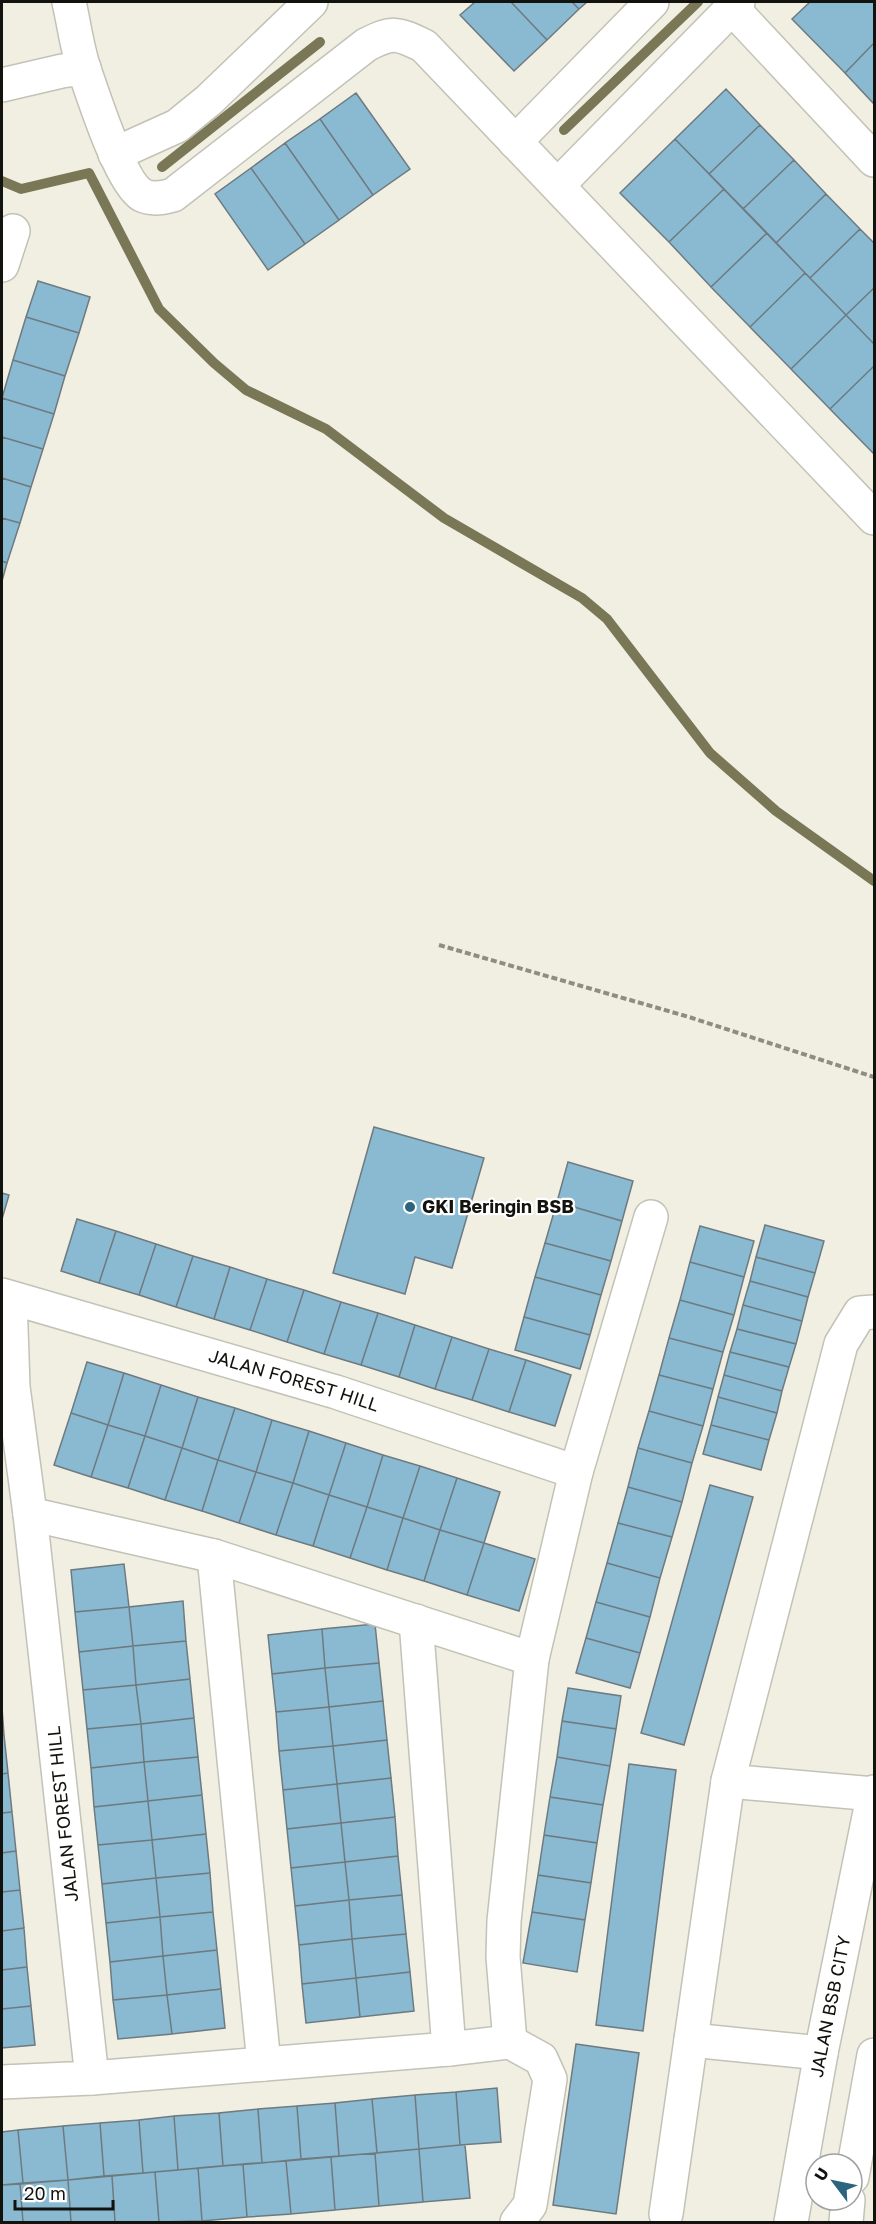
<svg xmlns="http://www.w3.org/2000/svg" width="876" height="2224" font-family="'Golos Text',sans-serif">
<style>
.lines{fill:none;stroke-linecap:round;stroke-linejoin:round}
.stream{stroke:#7a7756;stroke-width:10}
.building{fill:#89bad1;stroke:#6e7a80;stroke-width:1.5}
.minor-casing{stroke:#c3c2b6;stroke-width:36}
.path{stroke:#8e8d84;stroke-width:4;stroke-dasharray:6 3;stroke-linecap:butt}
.minor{stroke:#fff;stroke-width:33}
.poi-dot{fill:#2a647d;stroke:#fff;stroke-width:2}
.labels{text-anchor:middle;stroke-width:4.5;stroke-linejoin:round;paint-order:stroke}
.poi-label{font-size:18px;font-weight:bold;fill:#12120e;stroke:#fff;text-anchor:start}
.street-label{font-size:18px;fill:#12120e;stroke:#fff}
</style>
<rect width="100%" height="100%" fill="#f0efe2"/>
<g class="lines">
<path class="stream" d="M564 130 698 2
M162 167 320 42
M2 181 21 189 89 173 159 309 214 363 246 390 326 429 444 518 582 598 607 619 710 753 776 811 874 881"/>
</g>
<path class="building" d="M475 2H511L547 40 514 71 460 15Z
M511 2H572L579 9 547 40Z
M572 2H587L579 9Z
M810 2H874V43L845 73 792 19Z
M874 43V104L845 73Z
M726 89 760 125 709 174 675 139Z
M356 93 410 169 373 195 320 119Z
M320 119 373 195 339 220 285 143Z
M760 125 794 160 743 209 709 174Z
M675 139 724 189 669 242 620 193Z
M285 143 339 220 305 244 251 168Z
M794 160 826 194 776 243 743 209Z
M251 168 305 244 268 270 215 194Z
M724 189 767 233 711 287 669 242Z
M826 194 860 229 810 278 776 243Z
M860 229 874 243V288L846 315 810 278Z
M767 233 805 273 750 327 711 287Z
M805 273 846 315 791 369 750 327Z
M38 281 90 297 79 333 26 317Z
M874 288V344L846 315Z
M846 315 874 344V366L830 409 791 369Z
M26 317 79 333 65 376 13 360Z
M13 360 65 376 54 414 2 398Z
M874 366V451L873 453 830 409Z
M2 398 54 414 43 449 2 437Z
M2 437 43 449 31 487 2 478Z
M2 478 31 487 20 523 2 518Z
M2 518 20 523 7 563 2 561Z
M2 561 7 563 2 581Z
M374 1127 484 1158 452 1268 415 1257 405 1294 333 1273Z
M568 1162 633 1181 622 1221 557 1202Z
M2 1193 9 1195 2 1219Z
M557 1202 622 1221 611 1261 545 1243Z
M77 1219 116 1231 99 1283 61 1271Z
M765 1225 824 1241 815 1273 756 1257Z
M700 1226 754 1241 744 1277 690 1262Z
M116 1231 156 1244 139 1295 99 1283Z
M545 1243 611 1261 601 1295 535 1277Z
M156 1244 193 1256 176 1307 139 1295Z
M193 1256 230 1267 214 1319 176 1307Z
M756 1257 815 1273 808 1297 750 1281Z
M690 1262 744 1277 734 1315 680 1300Z
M230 1267 267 1279 250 1330 214 1319Z
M535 1277 601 1295 590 1335 524 1317Z
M267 1279 304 1290 287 1342 250 1330Z
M750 1281 808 1297 802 1321 743 1305Z
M304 1290 341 1302 324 1354 287 1342Z
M680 1300 734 1315 723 1352 669 1338Z
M341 1302 378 1313 361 1365 324 1354Z
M743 1305 802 1321 796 1344 737 1329Z
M378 1313 415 1325 399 1377 361 1365Z
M524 1317 590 1335 580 1369 515 1350Z
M415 1325 452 1337 435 1389 399 1377Z
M737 1329 796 1344 789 1367 730 1352Z
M452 1337 489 1349 472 1400 435 1389Z
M669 1338 723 1352 713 1389 659 1375Z
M489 1349 526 1360 509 1412 472 1400Z
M730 1352 789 1367 782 1391 724 1375Z
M526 1360 571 1375 555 1426 509 1412Z
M87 1362 124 1373 108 1425 71 1413Z
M124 1373 161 1385 145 1436 108 1425Z
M659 1375 713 1389 703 1426 649 1411Z
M724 1375 782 1391 777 1413 718 1397Z
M161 1385 198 1397 182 1448 145 1436Z
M198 1397 235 1408 218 1460 182 1448Z
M718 1397 777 1413 769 1440 711 1425Z
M235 1408 272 1420 256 1472 218 1460Z
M649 1411 703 1426 692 1463 638 1448Z
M71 1413 108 1425 91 1477 54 1465Z
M272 1420 309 1431 293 1483 256 1472Z
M108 1425 145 1436 128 1488 91 1477Z
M711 1425 769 1440 761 1470 703 1454Z
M309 1431 346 1443 329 1495 293 1483Z
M145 1436 182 1448 165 1500 128 1488Z
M346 1443 383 1455 367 1507 329 1495Z
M182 1448 218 1460 202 1511 165 1500Z
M638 1448 692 1463 682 1502 628 1487Z
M383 1455 420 1466 403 1518 367 1507Z
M218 1460 256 1472 239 1523 202 1511Z
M420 1466 457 1478 440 1530 403 1518Z
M256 1472 293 1483 276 1535 239 1523Z
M457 1478 500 1492 484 1543 440 1530Z
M293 1483 329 1495 313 1546 276 1535Z
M710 1485 753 1497 684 1745 641 1733Z
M628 1487 682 1502 672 1537 618 1523Z
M329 1495 367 1507 350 1558 313 1546Z
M367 1507 403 1518 387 1570 350 1558Z
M403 1518 440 1530 424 1581 387 1570Z
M618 1523 672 1537 660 1578 607 1563Z
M440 1530 484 1543 467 1595 424 1581Z
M484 1543 535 1559 519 1611 467 1595Z
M607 1563 660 1578 650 1617 596 1602Z
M124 1564 129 1607 75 1612 71 1570Z
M183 1601 186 1641 133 1646 129 1607Z
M596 1602 650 1617 640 1653 586 1638Z
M129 1607 133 1646 79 1652 75 1612Z
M375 1624 379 1663 325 1668 322 1629Z
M322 1629 325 1668 272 1674 268 1635Z
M586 1638 640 1653 630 1688 576 1673Z
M186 1641 190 1679 136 1685 133 1646Z
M133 1646 136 1685 83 1690 79 1652Z
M379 1663 383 1701 329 1707 325 1668Z
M325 1668 329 1707 276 1712 272 1674Z
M190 1679 194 1718 141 1724 136 1685Z
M136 1685 141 1724 87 1729 83 1690Z
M568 1688 621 1696 616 1729 562 1721Z
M383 1701 387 1740 333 1746 329 1707Z
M329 1707 333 1746 279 1751 276 1712Z
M2 1708 4 1735H2Z
M194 1718 198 1757 144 1762 141 1724Z
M562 1721 616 1729 610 1766 557 1757Z
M141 1724 144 1762 91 1768 87 1729Z
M2 1735H4L8 1773 2 1774Z
M387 1740 391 1778 337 1784 333 1746Z
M333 1746 337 1784 283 1790 279 1751Z
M198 1757 202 1795 148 1801 144 1762Z
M557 1757 610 1766 603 1805 550 1797Z
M144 1762 148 1801 94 1807 91 1768Z
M629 1764 676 1770 643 2031 596 2025Z
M8 1773 12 1812 2 1813V1774Z
M391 1778 395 1817 341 1823 337 1784Z
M337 1784 341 1823 287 1829 283 1790Z
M202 1795 206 1834 152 1840 148 1801Z
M550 1797 603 1805 597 1843 544 1835Z
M148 1801 152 1840 98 1845 94 1807Z
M12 1812 16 1851 2 1853V1813Z
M395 1817 398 1856 345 1862 341 1823Z
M341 1823 345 1862 291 1868 287 1829Z
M206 1834 210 1873 156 1878 152 1840Z
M544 1835 597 1843 591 1883 538 1875Z
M152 1840 156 1878 102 1884 98 1845Z
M16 1851 20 1890 2 1892V1853Z
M398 1856 402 1895 349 1900 345 1862Z
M345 1862 349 1900 295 1906 291 1868Z
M210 1873 213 1912 160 1917 156 1878Z
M538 1875 591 1883 585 1920 532 1912Z
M156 1878 160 1917 106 1923 102 1884Z
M20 1890 24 1928 2 1931V1892Z
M402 1895 406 1934 352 1939 349 1900Z
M349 1900 352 1939 299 1945 295 1906Z
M213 1912 217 1950 163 1956 160 1917Z
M532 1912 585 1920 577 1972 523 1963Z
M160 1917 163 1956 110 1962 106 1923Z
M24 1928 27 1967 2 1970V1931Z
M406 1934 410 1972 356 1978 352 1939Z
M352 1939 356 1978 302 1984 299 1945Z
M217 1950 221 1989 167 1995 163 1956Z
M163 1956 167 1995 113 2000 110 1962Z
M27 1967 31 2006 2 2009V1970Z
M410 1972 414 2011 360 2017 356 1978Z
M356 1978 360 2017 306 2023 302 1984Z
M221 1989 225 2028 172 2034 167 1995Z
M167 1995 172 2034 118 2039 113 2000Z
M31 2006 35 2045 2 2048V2009Z
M576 2044 639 2053 616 2214 553 2205Z
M497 2088 501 2142 460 2145 456 2092Z
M456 2092 460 2145 419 2149 415 2095Z
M415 2095 419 2149 377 2153 372 2099Z
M372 2099 377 2153 339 2156 335 2103Z
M335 2103 339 2156 301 2159 297 2106Z
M297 2106 301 2159 262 2163 258 2109Z
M258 2109 262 2163 223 2166 219 2113Z
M219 2113 223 2166 178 2170 174 2116Z
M174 2116 178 2170 143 2173 139 2120Z
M139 2120 143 2173 104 2176 100 2123Z
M100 2123 104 2176 68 2180 63 2126Z
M63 2126 68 2180 23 2183 18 2130Z
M18 2130 23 2183 2 2185V2132Z
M460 2145H465L470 2198 423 2202 419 2149Z
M419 2149 423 2202 379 2206 375 2153Z
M375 2153 379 2206 335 2210 331 2157Z
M331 2157 335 2210 291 2214 286 2161Z
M286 2161 291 2214 247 2217 243 2164Z
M243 2164 247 2217 202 2221 198 2168Z
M198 2168 202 2221 159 2222 155 2172Z
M155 2172 159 2222H115L112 2176Z
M112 2176 115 2222H71L68 2180Z
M68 2180 71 2222H23L20 2184Z
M20 2184 23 2222H2V2185Z"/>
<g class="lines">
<defs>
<g id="minor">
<path d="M69 2C74 24 77 48 84 69 93 95 121 183 142 195 152 200 163 198 173 195L366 45C393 31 397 33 424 46L874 518"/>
<path d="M732 8 874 160"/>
<path d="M2 85 62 71 84 68"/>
<path d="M515 142 652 2"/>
<path d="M115 154 177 126 209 100 311 2"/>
<path d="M558 185 738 2"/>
<path d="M2 265 13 231"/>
<path id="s1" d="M2 1295 336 1392 576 1472 651 1217"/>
<path d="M30 1514 214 1556 532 1659"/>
<path d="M214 1556 264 2064"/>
<path d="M416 1621 449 2049"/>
<path d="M874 1794 728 1781 841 1344 860 1313 874 1312"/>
<path d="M691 2040 821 2053"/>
<path d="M510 2042 503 1957 504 1921 532 1659 576 1472"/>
<path d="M92 2078 449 2049 510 2042 541 2059 550 2079 530 2205 517 2222"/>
<path d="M2 2082 92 2078 30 1514 13 1387 10 1298"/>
<path d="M852 2177 874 2055"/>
<path d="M666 2214 728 1781"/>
<path id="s2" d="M791 2222 821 2053 874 1792"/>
<path d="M846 2222 848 2200"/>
</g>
</defs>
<use href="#minor" class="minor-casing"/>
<path class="path" d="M439 945 689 1017 874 1077"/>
<use href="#minor" class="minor"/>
</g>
<circle class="poi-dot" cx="410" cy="1207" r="6"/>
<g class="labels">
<g class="poi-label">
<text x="422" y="1213">GKI Beringin BSB</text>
</g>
<g class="street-label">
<text dy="6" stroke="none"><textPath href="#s1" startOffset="304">JALAN FOREST HILL</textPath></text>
<text transform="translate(63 1814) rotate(-96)" y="6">JALAN FOREST HILL</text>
<text dy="6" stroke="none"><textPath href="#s2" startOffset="219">JALAN BSB CITY</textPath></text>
</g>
</g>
<rect width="876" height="2224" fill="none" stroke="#12120e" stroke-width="6"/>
<g transform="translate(834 2182) rotate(302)"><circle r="28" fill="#ffffff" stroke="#a0a09f" stroke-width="1.5"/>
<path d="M0-4.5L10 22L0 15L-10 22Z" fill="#2a647d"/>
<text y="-9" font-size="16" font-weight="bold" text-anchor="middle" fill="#12120e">U</text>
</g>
<path d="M15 2200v9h98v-9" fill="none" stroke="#12120e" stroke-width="3"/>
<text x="24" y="2200" font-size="18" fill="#12120e" stroke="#ffffff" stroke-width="4.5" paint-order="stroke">20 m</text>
</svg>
